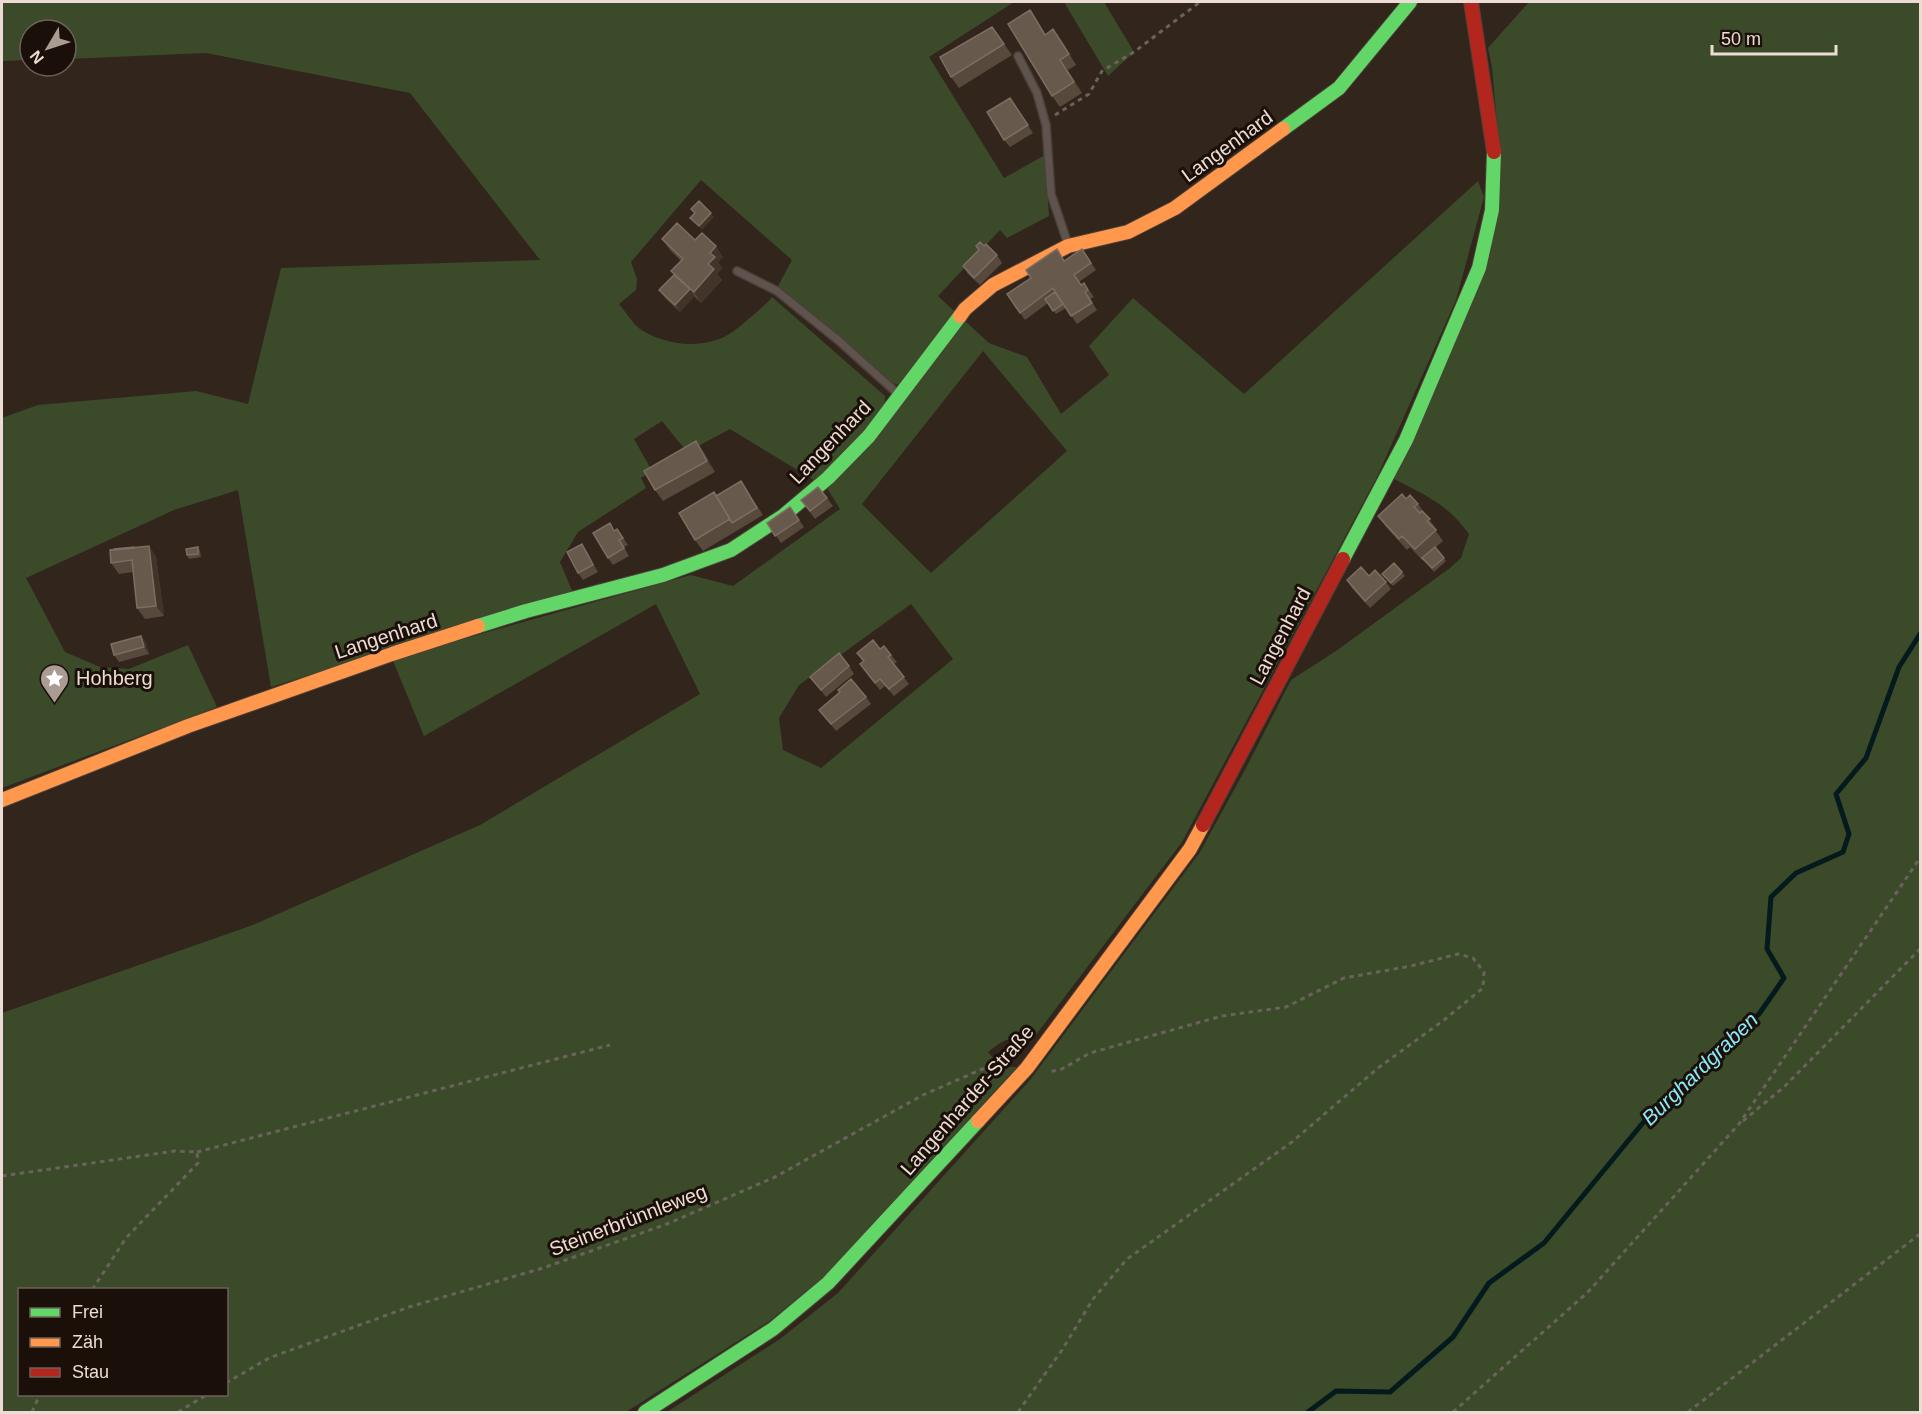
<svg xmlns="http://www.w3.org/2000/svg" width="1922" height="1414" font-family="Arial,sans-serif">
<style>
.green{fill:#3b4b2a;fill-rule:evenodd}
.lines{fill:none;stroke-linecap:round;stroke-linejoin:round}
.stream{stroke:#041a1d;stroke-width:5}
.lane-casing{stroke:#4b4039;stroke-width:10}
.fast-casing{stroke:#4b4039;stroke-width:16}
.slow-casing{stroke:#4b4039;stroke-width:16}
.jam-casing{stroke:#4b4039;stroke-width:16}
.path{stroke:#6c625d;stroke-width:3;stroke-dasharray:4.5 4.5;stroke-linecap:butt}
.lane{stroke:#5e544d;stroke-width:7}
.fast{stroke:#63d668;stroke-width:14}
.slow{stroke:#ff974d;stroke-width:14}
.jam{stroke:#b3261e;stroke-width:14}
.wall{fill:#58493d}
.shaded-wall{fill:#423429}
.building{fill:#68594d;stroke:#7d6d62;stroke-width:1.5}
.labels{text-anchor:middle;stroke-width:6;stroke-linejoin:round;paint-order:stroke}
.street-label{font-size:20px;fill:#ecdcd3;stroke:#1a0f09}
.poi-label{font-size:20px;fill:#ecdcd3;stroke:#1a0f09;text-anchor:start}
.water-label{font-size:21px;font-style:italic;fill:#8be8f8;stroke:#1a0f09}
</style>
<rect width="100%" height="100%" fill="#32251c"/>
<path class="green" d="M2 2H1014L929 57 1004 178 1045 155 1049 216 1007 238 1000 230 938 296 956 313 899 385 886 381 777 288 792 260 701 180 631 262 637 279 636 290 619 304C626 312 632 323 640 329 664 345 698 349 724 337 738 330 756 312 768 302L772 297 885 396 884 410 817 482 730 429 687 452 662 421 634 439 652 471 641 478 646 488 578 532 560 562 573 593 271 687 238 490 174 510 26 578 65 652 100 667 129 669 188 645 217 707 2 788V418L38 405 196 391 248 404 281 268 540 260 410 93 206 53 66 59V30H30V60L2 61Z
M1064 2H1104L1134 52 1108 76Z
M1529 2H1920V1412H667L780 1339 838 1293 1030 1080 1200 852 1246 768 1291 680 1336 651 1450 568 1461 558 1469 534C1447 504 1427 496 1394 479L1479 285 1498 135 1492 67 1488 48Z
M1478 181 1484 197 1456 300 1378 475 1182 842 1032 1040C1011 1035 1004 1039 988 1052L1000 1067H1017L826 1275 768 1322 626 1412H2V1013L253 925 480 825 700 694 656 604 424 736 393 661 438 646 691 575 733 586 840 509 827 488 965 321 989 343 1027 357 1061 414 1109 375 1089 346 1133 298 1244 394ZM983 351 1067 451 931 573 862 504ZM911 604 953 659 821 768 783 750 779 718 799 685ZM20 1290H226V1394H20Z"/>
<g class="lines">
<path class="stream" d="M1308 1412 1336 1391 1390 1392 1453 1337 1489 1283 1544 1243 1651 1113 1715 1050 1759 1014 1784 978 1767 949 1771 897 1796 873 1843 852 1849 834 1836 794 1866 758 1899 667 1920 634"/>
<defs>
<path id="lane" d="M1018 56 1037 93 1046 125 1051 194 1068 244
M737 271 777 291 838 340 897 393"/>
<path id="fast" d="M1283 129 1339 88 1410 2
M1343 559 1406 440 1479 268 1492 210 1494 152
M478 626 526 611 663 575 731 550 783 516 828 478 869 436 960 316
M645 1412 773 1329 828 1283 978 1121"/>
<path id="slow" d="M960 316 965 309 993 285 1068 246 1128 232 1175 208 1283 129
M2 800 188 726 392 654 478 626
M978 1121 1027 1068 1190 849 1203 825"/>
<path id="jam" d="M1471 2 1494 152
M1203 825 1343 559"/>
</defs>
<use href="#lane" class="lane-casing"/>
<use href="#fast" class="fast-casing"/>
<use href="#slow" class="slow-casing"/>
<use href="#jam" class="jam-casing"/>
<path class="path" d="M1055 115 1089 94 1102 71 1134 52 1200 2
M1743 1121 1784 1087 1920 949
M197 1152 610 1045
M2 1176 175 1151 197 1152 198 1163 126 1238 92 1290
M226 1383 269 1358 409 1307 543 1268 667 1224 775 1177 923 1095 1003 1060 1009 1062
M32 1412 40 1394
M178 1412 208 1394
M1018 1412 1062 1350 1093 1299 1127 1259 1292 1142 1378 1068 1444 1020 1483 988 1484 972 1473 958 1458 954 1411 966 1344 978 1286 1007 1222 1016 1090 1053 1060 1070 1047 1072
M1453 1412 1588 1292 1739 1124 1920 858
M1688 1412 1920 1234"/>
<use href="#lane" class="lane"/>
<use href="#fast" class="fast"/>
<use href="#slow" class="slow"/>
<use href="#jam" class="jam"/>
</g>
<path class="wall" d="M1037 21 1045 34 1061 40 1076 65 1068 70 1082 93 1060 107 1052 96Z
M992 27 1012 55 959 88 951 77Z
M1010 98 1033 133 1010 147 1004 140Z
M662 239 695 240 723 257 718 262 722 268 717 274 722 280 701 303 694 296 680 312 665 298 659 290 674 275 671 271 681 261 670 250Z
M976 246H984L997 255 1002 263 980 285 968 274 963 266 979 250Z
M1082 249 1096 270 1079 282 1081 285 1084 283 1094 297 1090 299 1097 310 1077 324 1066 308 1056 314 1048 303 1025 320 1007 294 1065 261Z
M704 452 715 472 663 501 655 490Z
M741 481 763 515 703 551 695 540 716 496Z
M827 498 833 506 815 519 801 500Z
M1406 499 1418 504 1437 530 1436 531 1443 541 1435 548 1446 561 1434 572 1423 559 1422 560 1410 547 1407 550 1386 527 1378 516Z
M790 507 804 527 781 543 767 523Z
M615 531 622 536 628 545 624 547 629 556 613 565 608 558Z
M149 546 156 557 164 616 145 619 137 608 133 572 119 574 111 563 134 548Z
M198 547 200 551 201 557 189 559 187 555Z
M587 551 598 572 583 580 578 573Z
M1402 572 1405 576 1393 586 1382 574Z
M1369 576 1386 582 1391 589 1370 608 1352 588 1347 580Z
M141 636 146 643 149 654 119 662 114 655Z
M880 649 891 655 897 662 894 664 909 684 894 696 885 686 880 690 860 664 863 661 857 653Z
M849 666 854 674 826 697 810 677Z
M866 697 871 704 836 731 819 710Z"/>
<path class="shaded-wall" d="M1060 60 1068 70 1082 93 1074 82Z
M711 213 714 217 702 230 699 226Z
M716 246 723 257 718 262 722 268 717 274 722 280 701 303 694 292 708 264 710 253Z
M690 289 695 296 680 312 675 305Z
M696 441 704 452 715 472 707 461Z
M582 544 587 551 598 572 593 565Z
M149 546 156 557 164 616 156 606Z
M141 636 146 643 149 654 144 647Z"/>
<path class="building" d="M1030 10 1045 35 1053 29 1069 54 1060 60 1074 82 1052 96 1008 24Z
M992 27 1004 44 951 77 940 57Z
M1010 98 1028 125 1004 140 987 112Z
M699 201 711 213 699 226 690 218 695 213 691 209Z
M677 223 695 240 702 233 716 246 710 253 715 257 708 264 714 269 694 292 671 271 683 259 662 239Z
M980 242 984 246 986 244 997 255 974 278 963 266 979 250 976 246Z
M1057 249 1064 261 1082 249 1091 263 1074 275 1081 285 1084 283 1088 290 1085 292 1092 303 1071 316 1053 288 1020 313 1007 294 1031 278 1026 270Z
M674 275 690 289 675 305 659 290Z
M1055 292 1063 304 1053 311 1045 299Z
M696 441 707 461 655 490 644 471Z
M741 481 757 508 732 523 716 496Z
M818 487 827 498 810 511 801 500Z
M714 492 730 519 695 540 679 513Z
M1402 494 1406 499 1410 495 1418 504 1414 507 1420 513 1422 511 1430 519 1427 521 1436 530 1415 549 1402 536 1399 539 1378 516Z
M790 507 799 520 775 536 767 523Z
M610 523 614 531 617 529 623 538 619 540 624 548 608 558 593 533Z
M582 544 593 565 578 573 567 552Z
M149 546 156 606 137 608 132 560 111 563 110 550Z
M134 547V548L114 550V549Z
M198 547V554L187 555 186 549Z
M1435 547 1444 558 1432 568 1422 558Z
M1394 563 1402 572 1391 583 1382 574Z
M1361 567 1369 576 1375 570 1386 582 1365 601 1347 580Z
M141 636 144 647 114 655 111 644Z
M873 640 880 649 884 646 891 655 888 657 904 677 889 689 880 679 875 683 860 664 864 661 857 653Z
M839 653 849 666 821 690 810 677Z
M851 679 866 697 831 724 819 710 840 692 838 690Z"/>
<defs>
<symbol id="sight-pin" viewBox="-11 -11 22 30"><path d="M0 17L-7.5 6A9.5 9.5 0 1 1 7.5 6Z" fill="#ab9c93" stroke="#1a0f09"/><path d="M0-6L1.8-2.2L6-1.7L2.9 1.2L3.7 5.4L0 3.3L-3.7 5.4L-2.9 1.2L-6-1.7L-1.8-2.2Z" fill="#fff"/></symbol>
</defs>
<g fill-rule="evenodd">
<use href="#sight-pin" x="38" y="662" width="33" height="45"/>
</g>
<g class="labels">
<g class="street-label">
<text transform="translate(1227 146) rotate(-36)" y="7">Langenhard</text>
<text transform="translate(830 442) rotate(-46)" y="7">Langenhard</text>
<text transform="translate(386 636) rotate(-18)" y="7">Langenhard</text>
<text transform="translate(1280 636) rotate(-62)" y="7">Langenhard</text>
<text transform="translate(967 1100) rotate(-49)" y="7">Langenharder-Straße</text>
<text transform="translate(628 1220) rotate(-21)" y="7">Steinerbrünnleweg</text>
</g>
<g class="poi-label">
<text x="76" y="685">Hohberg</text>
</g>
<g class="water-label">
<text transform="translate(1700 1069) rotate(-44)" y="7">Burghardgraben</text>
</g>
</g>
<rect width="1922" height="1414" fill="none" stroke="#ecdcd3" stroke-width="6"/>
<rect x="18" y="1288" width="210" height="108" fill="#1a0f09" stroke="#6e615a" stroke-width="1.5"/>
<rect x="30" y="1308" width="30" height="9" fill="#63d668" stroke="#6e615a" stroke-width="1.5"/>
<text x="72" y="1318" font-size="18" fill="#ecdcd3">Frei</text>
<rect x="30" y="1338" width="30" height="9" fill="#ff974d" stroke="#6e615a" stroke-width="1.5"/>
<text x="72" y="1348" font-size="18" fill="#ecdcd3">Zäh</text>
<rect x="30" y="1368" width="30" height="9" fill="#b3261e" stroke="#6e615a" stroke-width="1.5"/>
<text x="72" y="1378" font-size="18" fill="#ecdcd3">Stau</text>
<g transform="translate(48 48) rotate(231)"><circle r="28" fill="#1a0f09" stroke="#6e615a" stroke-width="1.5"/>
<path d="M0-4.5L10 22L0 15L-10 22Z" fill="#ab9c93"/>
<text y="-9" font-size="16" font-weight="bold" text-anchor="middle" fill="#ecdcd3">N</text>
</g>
<path d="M1712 45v9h124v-9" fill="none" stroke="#ecdcd3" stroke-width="3"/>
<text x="1721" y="45" font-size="18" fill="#ecdcd3" stroke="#1a0f09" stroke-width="4.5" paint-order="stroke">50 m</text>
</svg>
